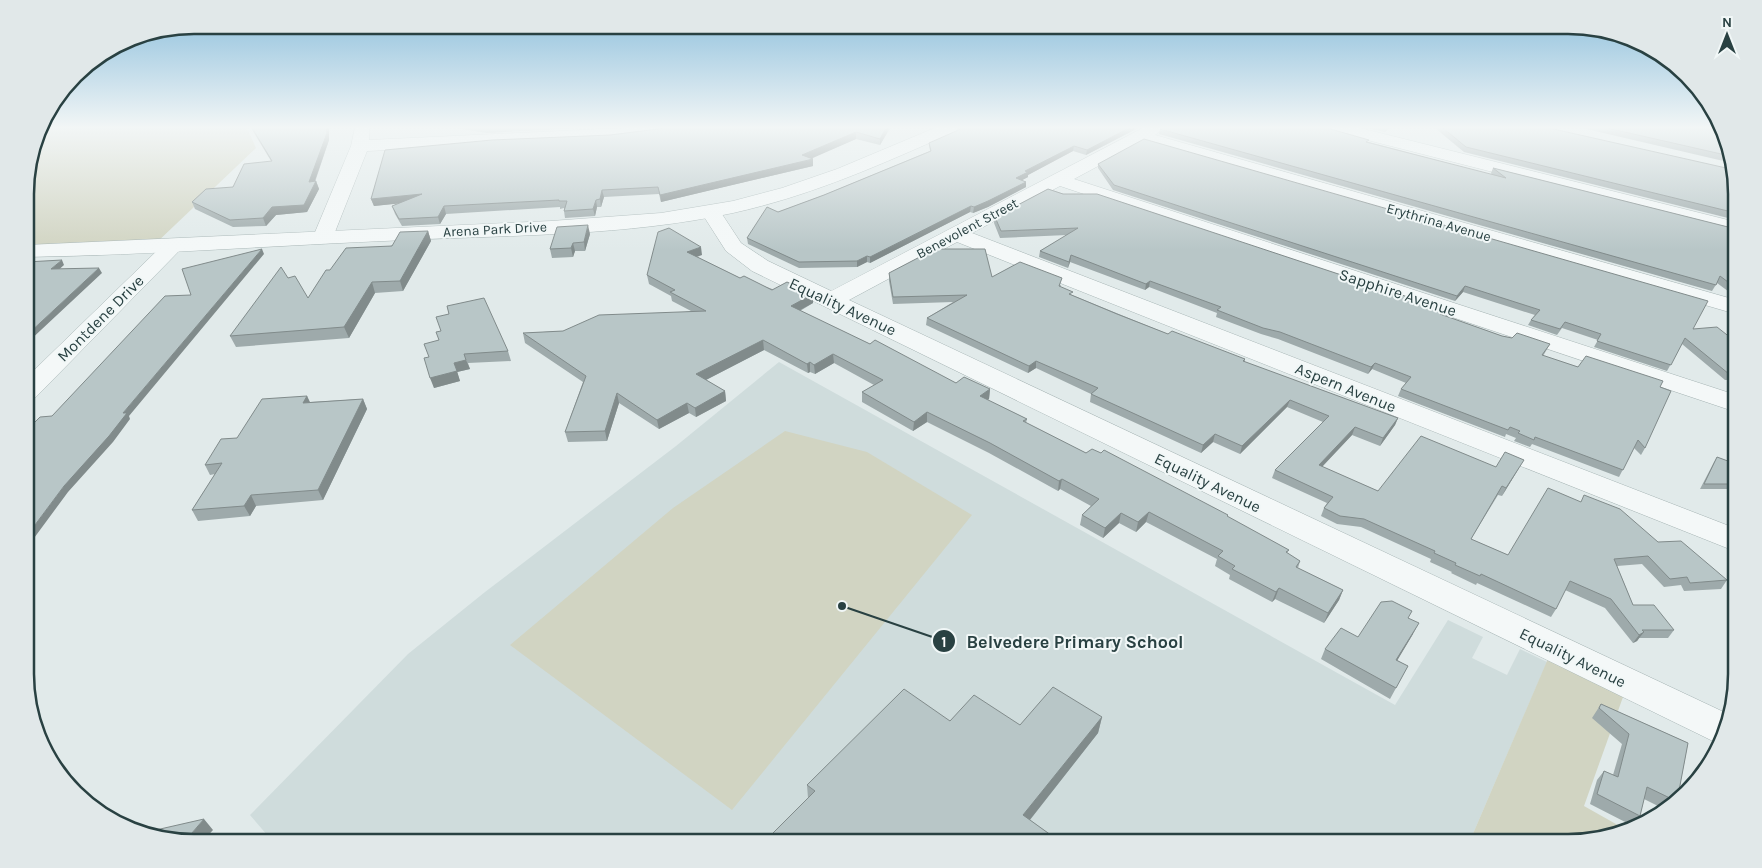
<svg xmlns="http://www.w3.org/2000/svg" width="1762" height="868" font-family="Karla,sans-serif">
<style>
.built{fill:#cfdcdc}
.green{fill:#d1d4c2}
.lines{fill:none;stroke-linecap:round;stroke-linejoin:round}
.minor-casing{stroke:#a6b4b4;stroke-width:1}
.tertiary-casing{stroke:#a6b4b4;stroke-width:1}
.minor{fill:#f4f8f8;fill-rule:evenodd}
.tertiary{fill:#f4f8f8;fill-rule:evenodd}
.wall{fill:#9eaaab}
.shaded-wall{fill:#818b8b}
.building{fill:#b8c6c7;stroke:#818b8b}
.labels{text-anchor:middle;stroke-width:4;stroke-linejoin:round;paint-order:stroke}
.far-street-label{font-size:14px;fill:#294142;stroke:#f1f7f7}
.street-label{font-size:16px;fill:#294142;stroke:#f1f7f7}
.rim{fill:none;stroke:#294142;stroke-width:2.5}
.leader{fill:none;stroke:#294142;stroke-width:2}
.callout-dot{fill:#294142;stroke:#f1f7f7;stroke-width:2}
.mark-label{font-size:15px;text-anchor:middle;font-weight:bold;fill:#fff}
.callout-label{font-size:18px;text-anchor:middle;font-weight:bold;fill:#294142;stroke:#f1f7f7;stroke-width:4;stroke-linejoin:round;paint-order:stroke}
</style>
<rect width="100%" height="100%" fill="#e1eaea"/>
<path class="built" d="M779 362 1395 705 1448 620 1483 637 1472 658 1507 675 1520 649 1547 662 1469 843H274L250 815 408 654 485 592 676 446Z"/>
<path class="green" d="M40 128H247L256 148 154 245 26 250 25 183Z
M785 431 867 452 972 515 732 810 510 645 673 508Z
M1553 647 1628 683 1584 806 1623 828 1579 843H1469Z"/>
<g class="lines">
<defs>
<path id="minor" d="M355 128H369V140L624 128H676L674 131 668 133 611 140 367 151 333 237 330 241 323 243 316 241 313 237 351 146Z
M1143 128H1164L1155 135 1736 300V314L1143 142 1074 179 1736 395V412L1060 186 972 233 1737 529V552L957 242 849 300 1728 714 1721 745 752 271 726 251 701 212 704 208 711 206 718 208 741 243 768 261 831 291Z
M1330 128H1360L1736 222V234L1332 131Z
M174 239 181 241 184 245 181 249 35 398 26 400V378L167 241Z"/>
<path id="tertiary" d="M935 128H958L956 131C883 164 810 196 733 213 626 236 515 235 406 240 279 245 152 255 26 257V245L551 221 661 213 733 201 782 188 837 169Z"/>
</defs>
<use href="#minor" class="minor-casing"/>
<use href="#tertiary" class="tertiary-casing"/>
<use href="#minor" class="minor"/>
<use href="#tertiary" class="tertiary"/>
</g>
<path class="wall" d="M251 128H329V140L315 182 316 181 319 189 307 212 276 215 266 226 233 227 195 209 192 202 233 187 271 161Z
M456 128H574L487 133Z
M890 128 880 145 856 139 811 158 813 159V166L715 189 661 202 659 194 604 197 601 207H597L595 216 565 218 564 211V208L560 209V207L446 214 440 224 402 226 395 214 392 206 400 203 374 206 371 199 610 135Z
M1138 128 1086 155 1073 151 1028 175V177L1022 180 1026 182V187L988 207 973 213 970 212 870 263 867 262 857 267 799 268 748 244 747 238 778 212 824 195 930 151 929 143Z
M1368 128H1390L1385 132Z
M1435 128H1549L1736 172V220L1464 152Z
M1582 128H1719L1732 163Z
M1160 129 1369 142 1492 175 1491 173 1493 168 1736 229V297L1717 283 1712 291 1159 134Z
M1098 164 1693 329 1736 342V380H1725L1682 344 1667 371 1594 347 1598 340 1562 328 1557 335 1528 325 1531 320 1535 315 1463 292 1455 301 1113 190 1098 168Z
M1048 189 1442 315 1502 336 1512 338 1550 344 1543 356 1578 367 1660 387 1645 448 1641 455 1634 448 1619 477 1532 444 1530 447 1514 441 1516 438 1506 434 1505 437 1398 396 1401 389 1406 383 1372 369 1368 374 1278 339 1261 334 1216 317 1217 313 1149 287 1145 290 1070 262 1068 268 1039 257 1040 251 1067 235 1000 238 994 223 995 217Z
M428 231 431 241 403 291 375 293 349 338 236 347 230 336 288 278 308 298 330 270Z
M590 234 585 251H575L573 257 552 258 550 249Z
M702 255 697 257 740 278 813 303 800 311 870 344 956 383 990 389 989 399 987 400 1027 419 1026 423 1086 453 1227 517 1289 550 1287 553 1300 561 1298 568 1343 590 1339 600 1324 623 1275 599 1272 602 1229 579 1230 575 1215 566 1217 559 1146 522 1136 532 1119 523 1103 538 1080 525 1082 515 1091 506 1060 489 1058 491 989 453 927 422 913 431 862 402V392L874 385 834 363 815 374 810 372 808 373 764 350 706 380 725 391 726 401 696 417 689 413 659 429 619 403 607 441 568 442 565 432 583 382 525 343 523 333 563 331 691 311 672 301 671 296 649 284 647 275Z
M889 273 992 277 1061 285 1060 287 1072 295 1168 334 1245 359V362L1398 418 1395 425 1380 446 1352 435 1322 467 1378 491 1496 467 1519 468 1502 496 1498 495 1471 539 1508 555 1658 542 1727 580 1721 589 1684 591 1681 585 1664 587 1642 564 1617 566 1633 605 1674 630 1668 638H1639L1637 641 1633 643 1605 608 1565 590 1556 609 1551 617 1477 583 1476 585 1451 573 1452 572 1430 562 1431 559 1361 527 1337 524 1321 516 1324 508 1327 503 1272 478 1275 470 1323 422 1287 407 1240 454 1213 442 1201 453 1090 402 1091 394 1036 368 1028 373 926 325 927 318 953 302 893 304 889 281Z
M447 306 508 351 511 361 468 363 470 369 457 372 460 381 434 388 429 357 439 340 441 331 449 314Z
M307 396 310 402 363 399 367 409 323 500 256 506 250 516 198 521 192 510 215 474 210 475 205 465 237 438Z
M1717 457 1736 464V489H1700L1714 462Z
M1409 618 1413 634 1397 660 1408 666 1390 699 1321 659 1325 649 1358 637Z
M1601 704 1688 743 1678 796 1666 810 1644 799 1640 816 1633 824 1631 825 1590 804 1597 780 1604 771 1613 775 1622 744 1592 718Z
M1102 717 1098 733 1030 820 1062 843H763L808 798 807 785 950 721 1020 725Z"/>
<path class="shaded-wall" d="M326 128H329V140L312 189 316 181 319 189 307 212 276 215 266 226 263 218 272 207 309 182Z
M886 128H890L880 145V139Z
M1129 128H1138L1086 155 1087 150Z
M856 132V139L806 161 813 159V166L661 202 660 195 802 155Z
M1074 146 1073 151 1028 175V177L1015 184 1016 178 1025 171Z
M1026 182V187L988 207 973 213 974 207Z
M602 190 604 197 601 207 600 199Z
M422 194 424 201 374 206 371 199Z
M596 200 597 207 595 216 593 209Z
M444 206 446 214 440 224 438 217Z
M971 206 970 212 870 263V257Z
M588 225 590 234 585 251 584 242Z
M428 231 431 241 403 291 400 281Z
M573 243 575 251 573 257 571 248Z
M701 247 702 255 688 260 687 252Z
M262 249 264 254 129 416 130 419 113 442 68 492 26 549V537L64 486 123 413Z
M1071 255 1070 262 1068 268 1069 262Z
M867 256V262L857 267V261Z
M62 260 64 265 54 274 51 269Z
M99 268 102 273 26 344V336Z
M1150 281 1149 287 1145 290 1146 284Z
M372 282 375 293 349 338 344 327Z
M1465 286 1463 292 1455 301 1457 296Z
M813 294V303L791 315V306Z
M763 340 764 350 698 384 696 374Z
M833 354 834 363 815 374 814 365Z
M466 360 470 369 457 372 454 363Z
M1036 361V368L1028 373 1029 366Z
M810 362V372L808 373 807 364Z
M1375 363 1372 369 1368 374 1371 367Z
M457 371 460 381 434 388 430 378Z
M990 389 989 399 979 406 980 396Z
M725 391 726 401 696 417 695 408Z
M617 393 619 403 607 441 605 431Z
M307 396 311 405 303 403Z
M363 399 367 409 323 500 318 490Z
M1290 400 1287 407 1240 454 1242 446Z
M687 403 689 413 659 429 657 420Z
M927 412V422L913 431 914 422Z
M1398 418 1395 425 1380 446 1383 438Z
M1355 427 1352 435 1316 473 1319 465Z
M1215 434 1213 442 1201 453 1203 445Z
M1524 460 1519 468 1502 496 1506 488Z
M1062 479 1060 489 1058 491 1059 481Z
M251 495 256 506 250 516 244 506Z
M1149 512 1146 522 1136 532 1138 522Z
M1121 513 1119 523 1103 538 1105 528Z
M1279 588 1275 599 1272 602 1276 592Z
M1343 590 1339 600 1324 623 1328 613Z
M1419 623 1413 634 1391 671 1396 660Z
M1644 632 1637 641 1633 643 1639 635Z
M1102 717 1098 733 1021 831 1023 815Z
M204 819 213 830 201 843H194L185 841Z"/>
<path class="building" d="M252 128H326L327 133 309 182 316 181 304 205 272 207 263 218 230 220 192 202 206 189 233 187 244 164 272 161Z
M666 128H886L880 139 856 132 802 155 813 159 660 195 658 187 602 190 600 199 596 200 593 209 564 211 567 201H559V200L444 206 438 217 399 219 392 206 422 194 371 199 385 150 492 140 610 135Z
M963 128H1129L1087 150 1074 146 1025 171 1028 172 1016 178 1026 182 988 201 974 207 971 206 870 257 867 256 857 261 799 262 747 238 767 207 778 212 824 195 931 151 929 143Z
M1161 128H1327L1369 140 1366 142 1506 178 1493 168 1736 229V288L1720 276 1716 285 1160 129Z
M1443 128H1549L1735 170 1736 172V213L1466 147Z
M1607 128H1719L1730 156Z
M1144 139 1708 301 1693 329 1717 327 1736 342V374H1729L1685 338 1671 365 1597 341 1601 334 1565 322 1560 329 1531 320 1540 310 1465 286 1457 296 1114 185 1098 164Z
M1048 189 1063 194H1097L1444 309 1440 314 1502 336 1512 338 1517 333 1550 344 1542 355 1578 367 1586 356 1663 381 1660 387 1671 391 1645 448 1638 440 1623 470 1535 437 1534 440 1518 433 1520 431 1510 427 1508 430 1401 389 1411 377 1375 363 1371 367 1280 332 1263 328 1217 310 1221 307 1150 281 1146 284 1071 255 1069 262 1040 251 1078 228 1001 231 995 217Z
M588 225 584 242 573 243 571 248 550 249 557 227Z
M669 228 701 247 687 252 740 278 744 276 772 290 787 282 813 294 791 306 870 344 875 340 956 383 964 377 990 389 980 396 1027 419 1023 421 1086 453 1092 449 1101 453 1104 450 1228 515 1227 516 1289 550 1286 552 1300 561 1296 567 1343 590 1328 613 1279 588 1276 592 1232 569 1235 566 1218 556 1223 551 1149 512 1138 522 1121 513 1105 528 1082 515 1099 499 1062 479 1059 481 990 443 927 412 914 422 862 392 883 380 833 354 814 365 810 362 807 364 763 340 696 374 725 391 695 408 687 403 657 420 617 393 605 431 565 432 586 376 523 333 563 331 599 315 706 311 670 292 675 290 647 275 658 232Z
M428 231 400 281 372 282 344 327 230 336 281 267 288 278 295 276 308 298 326 270H330L346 248 392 246 400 232Z
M262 249 123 413H127L109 436 64 486 26 537V431L40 417 52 416 165 296 191 295 182 269Z
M935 249H985L992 277 1020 262 1062 278 1059 286 1073 292 1069 294 1117 314 1168 334 1172 331 1245 359 1243 361 1398 418 1383 438 1355 427 1319 465 1378 491 1421 436 1496 467 1505 452 1524 460 1506 488 1502 486 1471 539 1508 555 1548 488 1581 502 1584 495 1620 509 1658 542 1681 541 1727 580 1690 583 1687 577 1670 579 1648 556 1614 559 1633 605H1654L1674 630H1642L1644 632 1639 635 1611 599 1570 581 1556 609 1481 574 1480 576 1455 565 1456 563 1434 553 1435 551 1364 519 1340 516 1324 508 1333 497 1275 470 1329 416 1290 400 1242 446 1215 434 1203 445 1091 394 1098 388 1036 361 1029 366 927 318 967 295 893 297 889 273Z
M62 260 51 269 99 268 26 336V262Z
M484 298 508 351 464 354 466 360 454 363 457 371 430 378 424 358 429 357 424 344 439 340 436 332 441 331 436 317 449 314 447 306Z
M307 396 303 403 363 399 318 490 251 495 244 506 192 510 222 463 205 465 221 439 237 438 262 399Z
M1717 457 1736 464V484H1704Z
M1392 601 1412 611 1408 618 1419 623 1396 660 1408 666 1396 688 1325 649 1341 628 1358 637 1381 602Z
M1053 687 1102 717 1023 815 1062 843H979L973 838 969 843H763L815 791 807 785 904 689 950 721 974 695 1020 725Z
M1601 704 1688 743 1678 796 1674 800 1647 787 1640 816 1597 794 1604 771 1618 777 1629 734 1599 708Z
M204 819 185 841 147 832Z"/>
<linearGradient id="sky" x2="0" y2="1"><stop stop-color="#89bddb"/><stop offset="0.51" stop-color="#f2f6f6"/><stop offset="1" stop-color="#f2f6f6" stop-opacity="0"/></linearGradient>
<rect width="1762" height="250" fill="url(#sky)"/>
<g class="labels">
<g class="far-street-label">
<text transform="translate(1439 222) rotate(16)" y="5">Erythrina Avenue</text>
<text transform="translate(967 228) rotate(-28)" y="5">Benevolent Street</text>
<text transform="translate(495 229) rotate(-3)" y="5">Arena Park Drive</text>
</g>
<g class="street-label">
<text transform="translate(1398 292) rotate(18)" y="6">Sapphire Avenue</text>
<text transform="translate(843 306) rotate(25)" y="6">Equality Avenue</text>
<text transform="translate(100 318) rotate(-45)" y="6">Montdene Drive</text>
<text transform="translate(1346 387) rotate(22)" y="6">Aspern Avenue</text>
<text transform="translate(1208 482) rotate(26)" y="6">Equality Avenue</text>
<text transform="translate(1573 657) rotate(26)" y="6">Equality Avenue</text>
</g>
</g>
<path d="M0 0H1762V868H0ZM194 34H1568A160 160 0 0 1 1728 194V674A160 160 0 0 1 1568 834H194A160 160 0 0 1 34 674V194A160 160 0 0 1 194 34Z" fill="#e1e8e9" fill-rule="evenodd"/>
<path class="rim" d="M194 34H1568A160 160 0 0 1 1728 194V674A160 160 0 0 1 1568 834H194A160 160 0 0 1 34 674V194A160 160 0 0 1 194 34Z"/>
<path class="leader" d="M842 606L944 641"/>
<g class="callout-dot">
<circle cx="842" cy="606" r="5"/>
<circle cx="944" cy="641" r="12"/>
</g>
<g class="mark-label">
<text x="944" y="647">1</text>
</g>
<g class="callout-label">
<text x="1075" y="648">Belvedere Primary School</text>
</g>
<g transform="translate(1727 35)" stroke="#f1f7f7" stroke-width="4" paint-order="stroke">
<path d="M0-4L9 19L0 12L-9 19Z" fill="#294142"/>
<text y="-8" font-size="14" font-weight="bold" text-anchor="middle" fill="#294142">N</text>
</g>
</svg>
